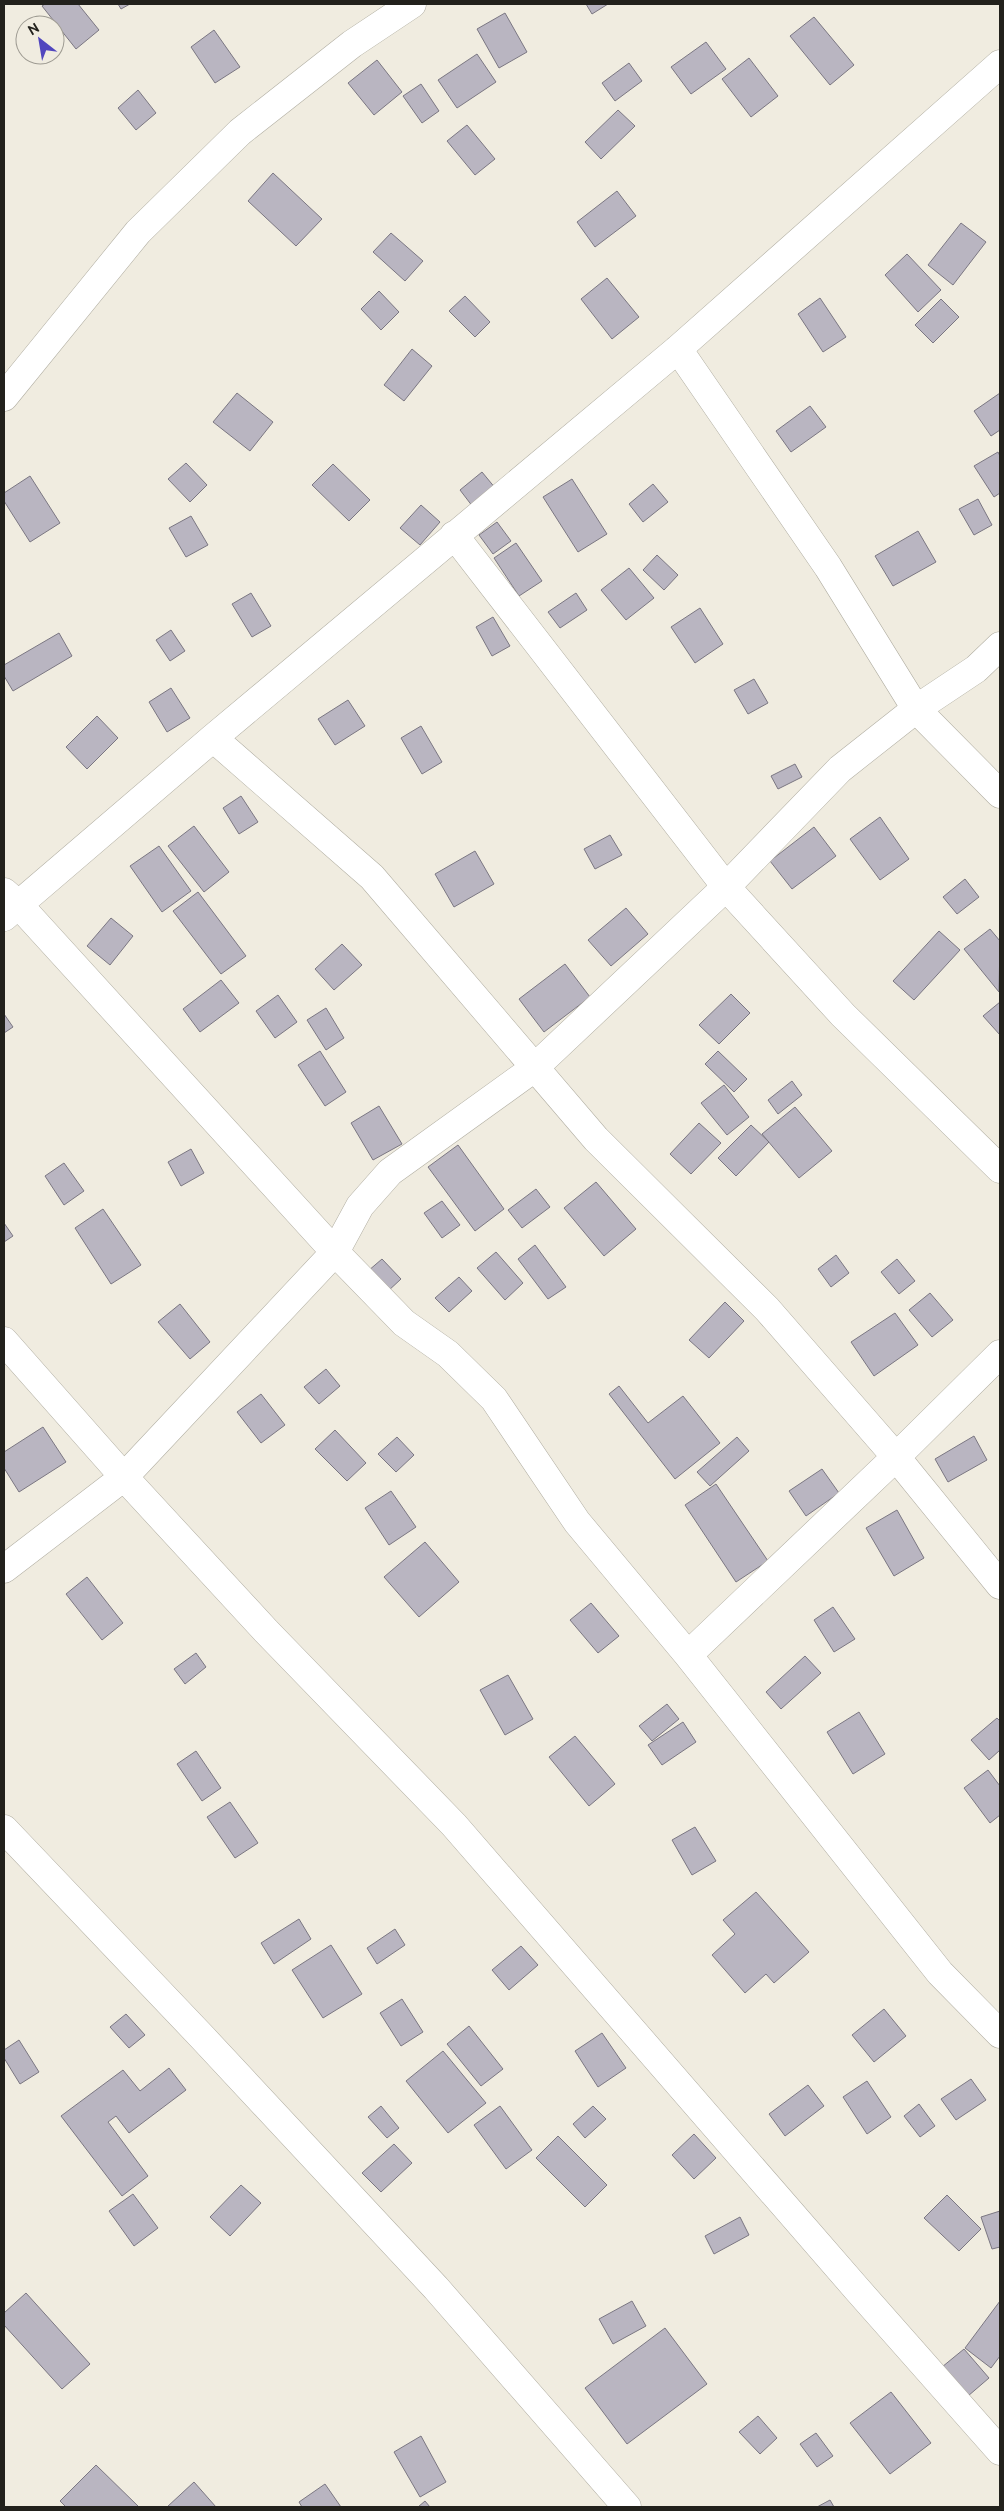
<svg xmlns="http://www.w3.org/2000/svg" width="1004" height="2511" font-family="Ubuntu,sans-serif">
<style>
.building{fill:#b9b5c1;stroke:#7b7782}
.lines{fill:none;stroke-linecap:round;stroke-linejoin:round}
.minor-casing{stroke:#b1aea2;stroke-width:29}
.minor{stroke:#fff;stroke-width:28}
</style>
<rect width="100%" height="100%" fill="#f0ece0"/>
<path class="building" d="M45 4H78L99 30 76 49 42 6Z
M118 4H130L121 9Z
M586 4H608L592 14Z
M505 13 527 52 499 68 477 29Z
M814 17 854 65 830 85 790 36Z
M214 30 240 67 215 83 191 47Z
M706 42 726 69 691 94 671 67Z
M477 54 496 82 457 108 438 80Z
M749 58 778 96 751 117 722 79Z
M377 60 402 92 374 115 348 83Z
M629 63 642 81 615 101 602 83Z
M421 84 439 111 422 123 403 96Z
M138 90 156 113 136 130 118 108Z
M618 110 635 126 601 159 585 142Z
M467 125 495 159 475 175 447 141Z
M273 173 322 219 296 246 248 201Z
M617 191 636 216 595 247 577 222Z
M961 223 986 242 953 285 928 265Z
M391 233 423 261 405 281 373 252Z
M907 254 941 290 918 312 885 275Z
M607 278 639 317 612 339 581 299Z
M379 291 399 312 381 330 361 309Z
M465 296 490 322 475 337 449 311Z
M820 298 846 337 823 352 798 314Z
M941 299 959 317 933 343 915 325Z
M412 349 432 366 404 401 384 385Z
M237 393 273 422 250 451 213 422Z
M1000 393V430L991 436 974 411Z
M810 406 826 427 791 452 776 431Z
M998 452 1000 456V493L994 497 974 466Z
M186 463 207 485 190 502 168 479Z
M333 464 370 500 349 521 312 485Z
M482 472 496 489 473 507 460 490Z
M30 476 60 523 30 542 4 501V493Z
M572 479 607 534 578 552 543 497Z
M653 484 668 502 643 522 629 504Z
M978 499 992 525 974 535 959 509Z
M421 505 440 522 420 545 400 528Z
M191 516 208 545 186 557 169 528Z
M497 522 511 541 493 554 479 535Z
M918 531 936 562 893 586 875 556Z
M516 543 542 581 519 596 494 558Z
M657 555 678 575 664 590 643 570Z
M629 568 654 598 626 620 601 590Z
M251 593 271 626 252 637 232 604Z
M576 593 587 610 560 628 548 612Z
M700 608 723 644 695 663 671 627Z
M493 617 510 646 492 656 476 627Z
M171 630 185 651 170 661 156 640Z
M59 633 72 656 13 691 4 676V665Z
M754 679 768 703 748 714 734 690Z
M171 688 190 718 167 732 149 702Z
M348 700 365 726 335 745 318 719Z
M97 716 118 738 87 769 66 747Z
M421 726 442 762 422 774 401 738Z
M795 764 802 777 778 789 771 776Z
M241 796 258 822 239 834 223 808Z
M880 817 909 859 880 880 850 839Z
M194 826 229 872 204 892 168 846Z
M814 827 836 856 792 889 770 861Z
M610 835 622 855 595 869 584 849Z
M159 846 191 891 162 912 130 866Z
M475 851 494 884 454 907 435 874Z
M965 879 979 897 957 914 943 897Z
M198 892 246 956 221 974 173 911Z
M626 908 648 934 611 966 588 940Z
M111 918 133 936 110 965 87 946Z
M990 929 1000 941 999 992 964 949Z
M939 931 960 950 914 1000 893 981Z
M342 944 362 965 334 990 315 969Z
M565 964 590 997 544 1032 519 999Z
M221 980 239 1003 200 1032 183 1009Z
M731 994 750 1013 719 1044 699 1025Z
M278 995 297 1022 275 1038 256 1011Z
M1000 1002V1035L983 1016Z
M326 1008 344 1038 326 1050 307 1020Z
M4 1014 13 1027 4 1033Z
M320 1051 346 1092 325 1106 298 1065Z
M718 1051 747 1079 734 1092 705 1064Z
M792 1081 802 1095 778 1114 768 1100Z
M724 1085 749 1117 727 1135 701 1103Z
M379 1106 402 1144 373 1160 351 1123Z
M795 1107 832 1151 799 1178 762 1134Z
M699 1123 721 1143 691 1174 670 1154Z
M751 1125 769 1142 736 1176 718 1158Z
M458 1145 504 1209 475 1231 428 1167Z
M191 1149 204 1173 181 1186 168 1162Z
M64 1163 84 1191 64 1205 45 1176Z
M596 1182 636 1229 604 1256 564 1208Z
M536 1189 550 1207 522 1228 508 1210Z
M442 1201 460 1225 442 1238 424 1213Z
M103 1209 141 1265 111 1284 75 1228Z
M4 1223 13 1236 4 1242Z
M535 1245 566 1287 548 1299 518 1259Z
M496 1252 523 1283 505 1300 477 1268Z
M836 1255 849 1273 831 1287 818 1269Z
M382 1259 401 1279 387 1292 368 1271Z
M897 1259 915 1281 899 1294 881 1272Z
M459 1277 472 1291 449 1312 435 1298Z
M930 1293 953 1320 932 1337 909 1310Z
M725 1302 744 1321 709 1358 689 1340Z
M180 1304 210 1342 190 1359 158 1322Z
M895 1313 918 1345 874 1376 851 1342Z
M326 1369 340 1386 319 1404 304 1387Z
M619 1386 648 1423 683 1396 720 1443 675 1479 609 1394Z
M261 1394 285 1425 261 1443 237 1412Z
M43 1427 66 1462 19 1492 4 1468V1452Z
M335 1430 366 1463 347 1481 315 1449Z
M974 1436 987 1460 948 1482 935 1459Z
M397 1437 414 1455 396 1472 378 1454Z
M737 1437 749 1451 710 1486 697 1472Z
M822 1469 839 1493 806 1516 789 1491Z
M716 1484 768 1561 736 1582 685 1505Z
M391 1491 416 1527 389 1545 365 1508Z
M897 1510 924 1558 894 1576 866 1528Z
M425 1542 459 1582 419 1617 384 1577Z
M87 1577 123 1623 102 1640 66 1594Z
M591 1603 619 1636 598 1653 570 1620Z
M833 1607 855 1639 834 1652 814 1620Z
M196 1653 206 1667 185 1684 174 1669Z
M805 1656 821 1673 781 1709 766 1692Z
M508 1675 533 1719 505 1735 480 1690Z
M667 1704 679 1719 652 1741 639 1726Z
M859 1712 885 1754 853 1774 827 1732Z
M997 1718 1000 1721V1750L989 1760 971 1740Z
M683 1722 696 1742 662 1765 648 1745Z
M575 1736 615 1784 589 1806 549 1757Z
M196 1751 221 1788 202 1801 177 1764Z
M988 1770 1000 1786V1815L990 1823 964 1788Z
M230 1802 258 1843 235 1858 207 1817Z
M695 1827 716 1861 692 1875 672 1840Z
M756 1892 809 1952 774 1983 766 1974 745 1993 712 1955 735 1934 723 1920Z
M299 1919 311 1939 274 1964 261 1943Z
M395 1929 405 1945 377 1964 367 1948Z
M331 1945 362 1994 323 2018 292 1970Z
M521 1946 538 1965 509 1990 492 1970Z
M402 1999 423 2032 401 2046 380 2013Z
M884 2009 906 2036 874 2062 852 2035Z
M126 2014 145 2035 129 2048 110 2027Z
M469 2026 503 2069 481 2086 447 2044Z
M602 2033 626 2068 598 2087 575 2051Z
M19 2040 39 2072 20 2084 4 2058V2050Z
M443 2051 486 2103 448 2133 406 2081Z
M169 2068 186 2090 129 2133 116 2116 108 2122 148 2176 122 2196 61 2116 123 2070 140 2091Z
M971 2079 986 2100 956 2120 941 2099Z
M867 2081 891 2117 867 2134 843 2097Z
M808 2085 824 2106 785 2136 769 2114Z
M919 2104 935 2126 920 2137 904 2116Z
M381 2106 399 2128 387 2138 368 2117Z
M500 2106 532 2150 506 2169 474 2125Z
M593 2106 606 2119 585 2138 573 2124Z
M694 2134 716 2158 694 2179 672 2155Z
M558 2136 607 2185 585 2207 536 2158Z
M394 2144 412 2163 381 2192 362 2173Z
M241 2185 261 2203 230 2236 210 2217Z
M133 2194 158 2228 134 2246 109 2211Z
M947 2195 981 2229 959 2251 924 2218Z
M1000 2211V2247L992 2249 981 2217Z
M740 2217 749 2235 714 2254 705 2236Z
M26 2293 90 2364 62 2389 4 2325V2313Z
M632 2301 646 2326 613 2344 599 2319Z
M1000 2301V2356L991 2368 965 2348Z
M665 2328 707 2384 627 2444 585 2388Z
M964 2349 989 2378 968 2396 942 2367Z
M891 2392 931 2443 890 2474 850 2423Z
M758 2416 777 2438 760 2454 739 2432Z
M816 2433 833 2456 817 2467 800 2444Z
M421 2436 446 2482 420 2497 394 2452Z
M96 2465 139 2507H66L60 2501Z
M194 2482 216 2507H167Z
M325 2484 341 2507H302L299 2502Z
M830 2500 834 2507H817Z
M425 2501 430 2507H418Z"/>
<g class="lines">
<defs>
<path id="minor" d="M678 349 828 567 916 709 1000 794
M4 397 138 232 240 132 352 44 412 4
M454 535 726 887 843 1015 1000 1169
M213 738 372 877 596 1139 767 1309 896 1457 1000 1585
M4 892 18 904 335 1252 404 1323 448 1354 494 1399 577 1522 688 1655 940 1973 1000 2034
M4 917 213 738 678 349 1000 64
M4 1341 124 1477 266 1631 454 1825 856 2288 1000 2451
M4 1569 124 1477 335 1252 360 1206 390 1172 533 1069 726 887 840 769 916 709 976 669 1000 646
M688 1655 896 1457 1000 1354
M4 1829 203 2038 436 2288 627 2507"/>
</defs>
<use href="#minor" class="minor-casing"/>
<use href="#minor" class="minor"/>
</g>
<rect width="1004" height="2511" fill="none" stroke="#22211c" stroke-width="10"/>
<g transform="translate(40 40) rotate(329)"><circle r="24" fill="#f0ece0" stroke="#9e9b92"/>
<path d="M0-4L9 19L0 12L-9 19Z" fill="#5146be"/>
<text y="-8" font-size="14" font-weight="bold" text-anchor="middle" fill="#22211c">N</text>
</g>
</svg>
